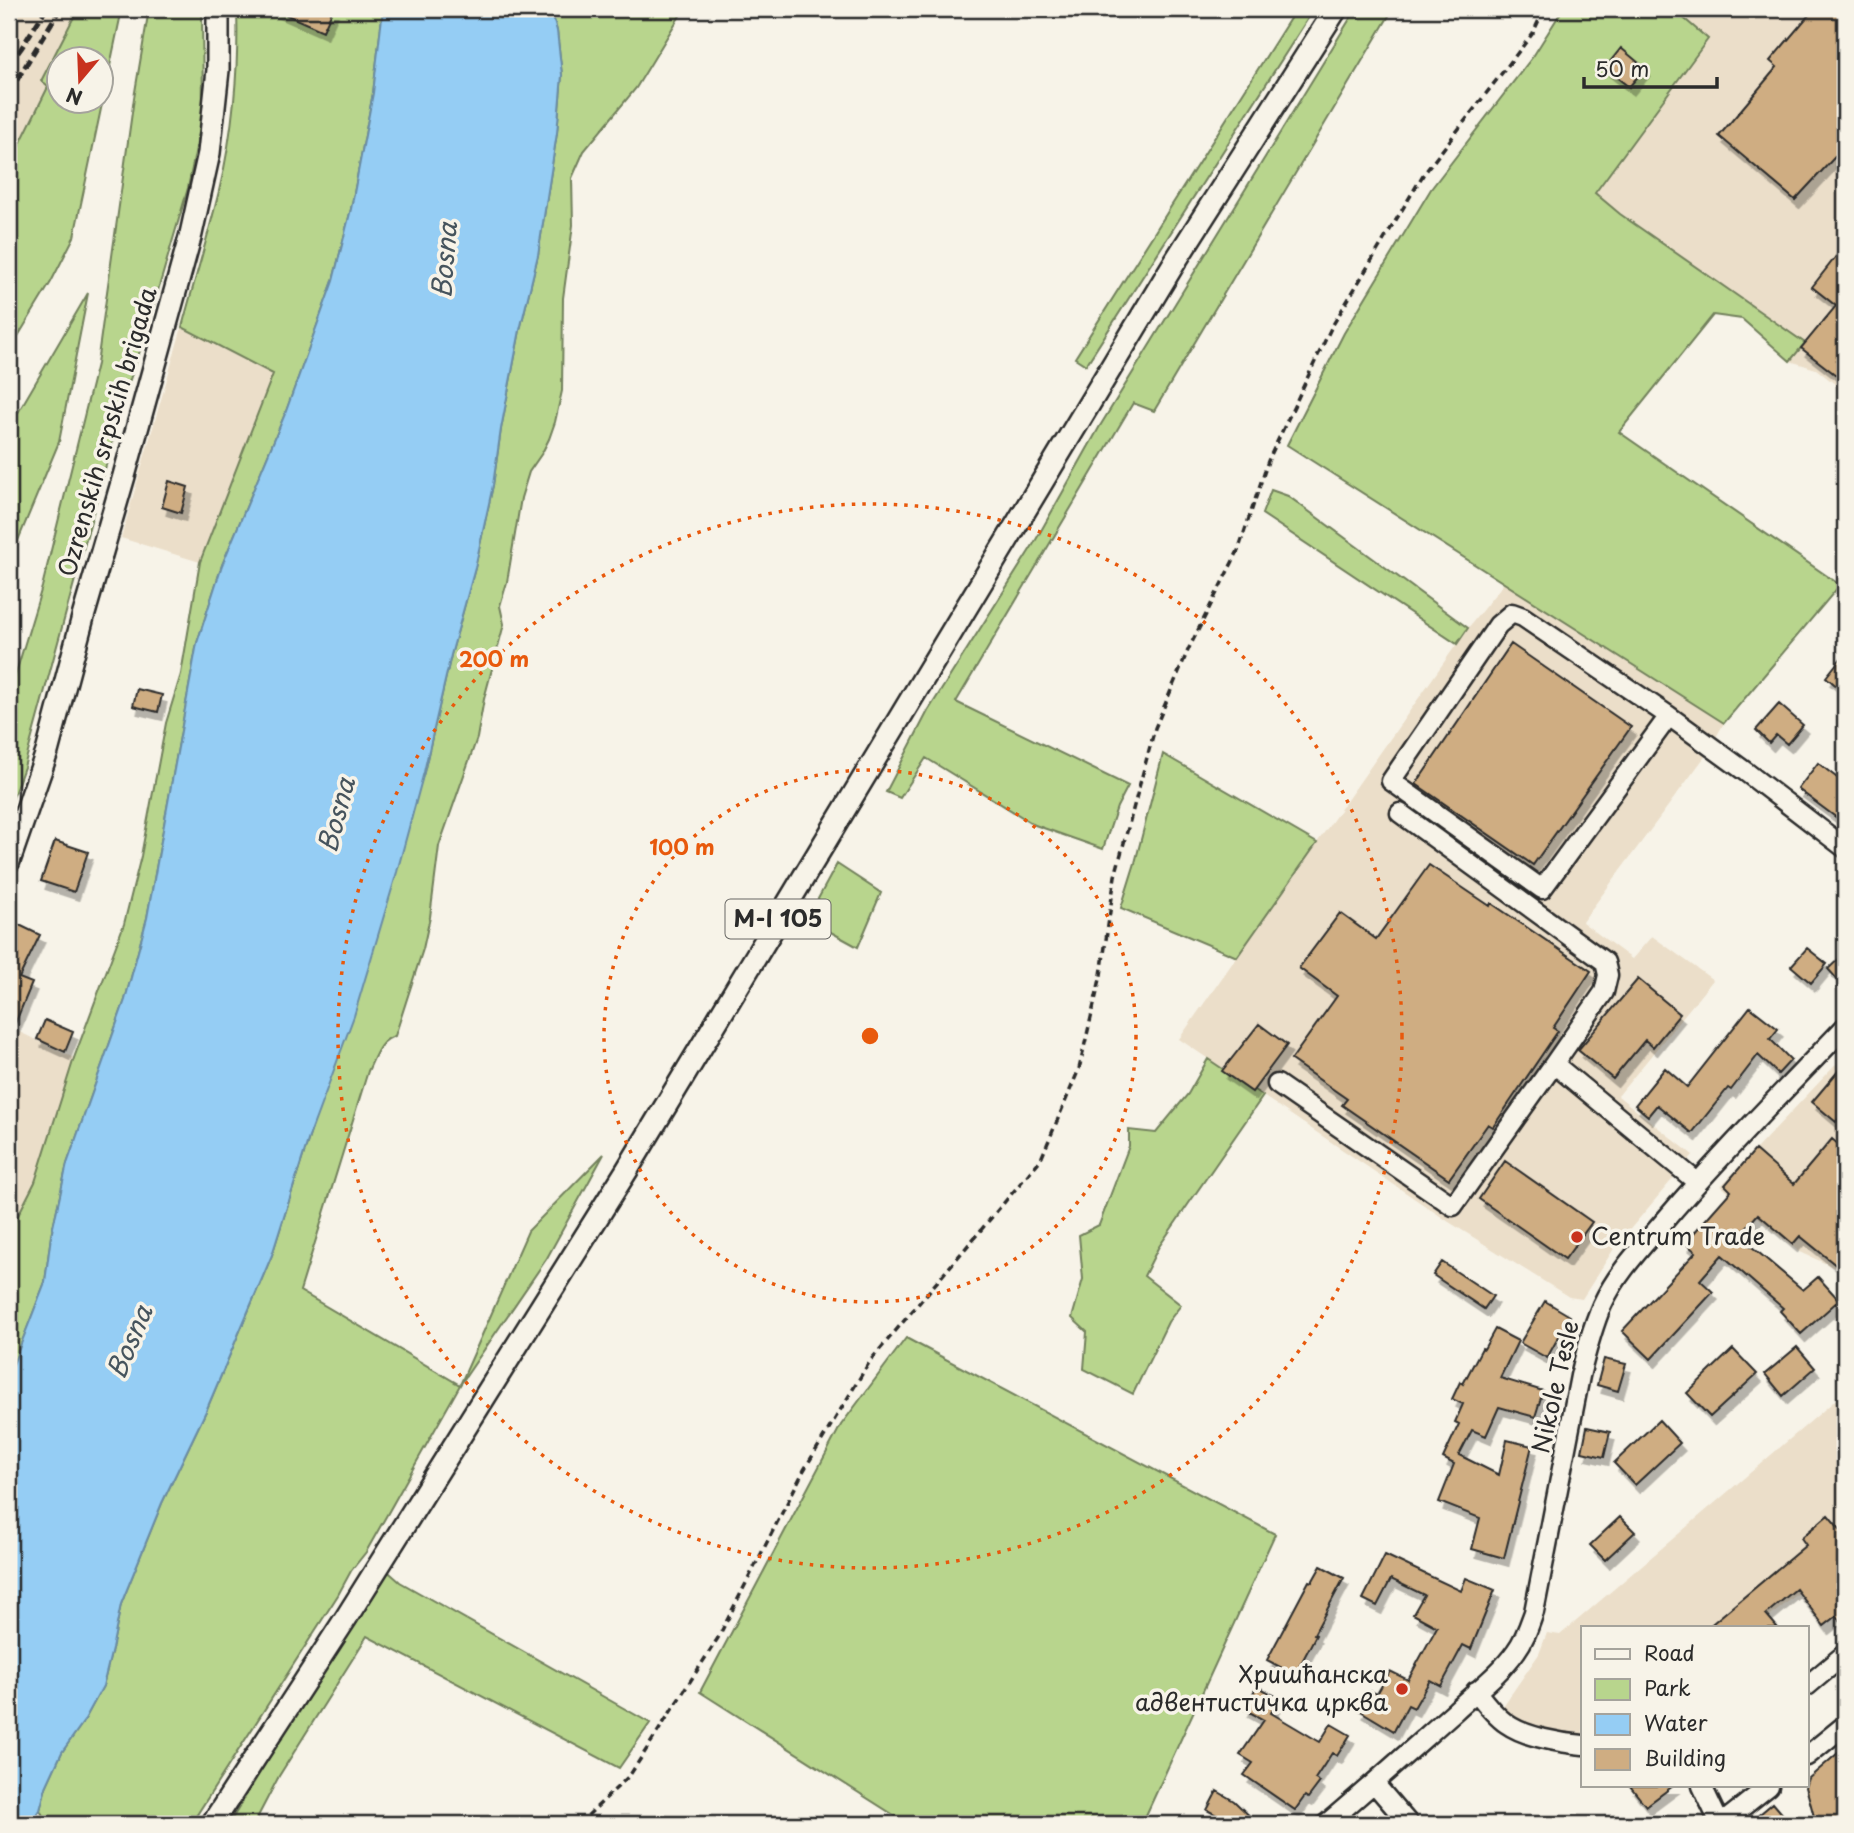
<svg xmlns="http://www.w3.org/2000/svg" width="1854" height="1833" font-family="'Playpen Sans',sans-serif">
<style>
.built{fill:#ebdec9}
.green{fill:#b8d58d;stroke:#72805c;stroke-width:2;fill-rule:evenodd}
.water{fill:#95cdf4;stroke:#6b8ca4;stroke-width:2}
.building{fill:#cfad82;stroke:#2b2b2b;stroke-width:2;filter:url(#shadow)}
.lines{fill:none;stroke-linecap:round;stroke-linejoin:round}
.minor-casing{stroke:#2b2b2b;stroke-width:23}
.major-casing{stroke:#2b2b2b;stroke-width:26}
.path{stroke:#2b2b2b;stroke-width:3.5;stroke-dasharray:7 5;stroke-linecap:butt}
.minor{stroke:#f7f3e8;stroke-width:18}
.major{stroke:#f7f3e8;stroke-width:21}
.rail{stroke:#2b2b2b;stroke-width:5;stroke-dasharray:10 5;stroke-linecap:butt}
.ring{fill:none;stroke:#e8590c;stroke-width:3.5;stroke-dasharray:3.5 7}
.poi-dot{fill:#c8321e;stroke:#f7f3e8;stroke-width:2.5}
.labels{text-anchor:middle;stroke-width:7;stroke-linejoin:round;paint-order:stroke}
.shield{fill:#f7f3e8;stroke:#686764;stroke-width:2}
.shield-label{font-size:23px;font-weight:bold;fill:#2b2b2b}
.street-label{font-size:24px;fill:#2b2b2b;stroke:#f7f3e8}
.poi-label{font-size:24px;fill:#2b2b2b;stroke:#f7f3e8;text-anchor:start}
.water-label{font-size:26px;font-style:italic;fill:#46545d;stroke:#f7f3e8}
.centre{fill:#e8590c;stroke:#f7f3e8;stroke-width:3.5}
.ring-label{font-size:21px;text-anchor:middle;font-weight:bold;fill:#e8590c;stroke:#f7f3e8;stroke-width:7;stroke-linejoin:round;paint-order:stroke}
</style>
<defs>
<filter id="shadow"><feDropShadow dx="4.5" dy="8" stdDeviation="0" flood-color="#0004"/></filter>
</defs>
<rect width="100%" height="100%" fill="#f7f3e8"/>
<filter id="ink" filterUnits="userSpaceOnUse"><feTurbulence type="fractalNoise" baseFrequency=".0143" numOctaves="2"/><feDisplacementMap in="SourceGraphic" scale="14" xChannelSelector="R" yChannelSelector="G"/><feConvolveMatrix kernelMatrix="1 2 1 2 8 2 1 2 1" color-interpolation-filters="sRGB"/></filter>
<g filter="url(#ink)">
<path class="built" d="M9 9H78L41 80 48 86 9 166Z
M1673 9H1845V392L1816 369 1790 361 1805 343 1620 214 1595 193 1708 39Z
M182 327 274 373 200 562 121 538Z
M1504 583 1724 723 1706 755 1582 922 1632 959 1652 936 1713 980 1618 1096 1693 1155 1615 1247 1582 1299 1569 1297 1449 1222 1179 1039 1468 628Z
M9 1027 74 1058 35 1182 9 1233Z
M1845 1055V1264L1840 1270 1798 1251 1721 1186Z
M1845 1392V1555L1756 1628H1583V1739L1522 1725 1501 1709 1539 1654 1547 1633 1560 1635Z"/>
<path class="green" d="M78 9H122L74 237 51 282 9 351V166L48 87 41 81ZM60 60H102V102H60Z
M149 9H202L203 113 188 188 142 345 127 388 24 767 9 808V696L42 587 97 364 134 98Z
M237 9H383L373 93 351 209 333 281 285 414 222 565 197 643 147 918 125 1000 67 1164 51 1236 45 1282 9 1375V1325L17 1305 9 1300V1233L35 1182 74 1058 124 924 141 856 166 723 181 674 200 562 273 374 182 327C194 282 208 237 219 191 233 134 239 68 237 9Z
M551 9H684L636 88 584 151 572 178 573 225 563 298 562 391 555 422 549 439 542 453 529 472 521 498 507 582 500 606 504 624 484 699 477 738 439 846 430 917 423 949 395 1036C379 1040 375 1057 368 1071L300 1291 460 1385 528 1231 604 1154 547 1258 460 1385 366 1552 351 1571 338 1595 191 1824H47L40 1810 46 1787 62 1752 84 1721 103 1686 112 1649 121 1604 162 1503 206 1411 272 1255 424 772 451 655 475 568 493 485 501 429 520 330 538 255 557 133 562 75 557 31Z
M1296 9H1314L1086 365 1075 358Z
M1356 9H1393L1154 411 1133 403 956 702 1128 786 1117 807 1103 849 1035 825 926 758 900 798 886 792 928 711 1033 545 1100 426Z
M1563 9H1673L1708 39 1595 193 1620 214 1805 343 1790 361 1742 319 1713 315 1619 432 1840 585 1724 723 1287 445 1344 333 1431 189 1534 55Z
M88 293 59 442 9 562V428Z
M1271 490 1288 496 1468 628 1457 644 1262 514Z
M1163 754 1317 843 1237 957 1121 908 1135 863Z
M837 864 881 893 858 947 807 919Z
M1208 1059 1263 1096 1158 1248 1144 1276 1181 1305 1168 1322 1133 1394 1084 1369 1087 1332 1072 1318 1083 1279 1079 1235 1099 1225 1129 1146V1130L1156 1133 1188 1094Z
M906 1338 1275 1534 1142 1824H908L700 1692 841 1425Z
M383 1567 400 1582 650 1723 619 1768 367 1636 279 1776 254 1824H229Z"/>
<path class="water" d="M383 9H551L557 31 562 75 557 133 538 255 520 330 501 429 493 485 475 568 451 655 424 772 397 872 354 1016 309 1137 272 1255 206 1411 162 1503 121 1604 112 1649 103 1686 84 1721 62 1752 46 1787 40 1810 31 1824H9V1375L45 1282 51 1236 67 1164 125 1000 147 918 197 643 222 565 285 414 333 281 351 209 373 93Z"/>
<path class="building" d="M273 9H333L323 31Z
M1814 9H1845V146L1795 200 1719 136 1777 67 1770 61Z
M1621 48 1645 68 1629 87 1605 68Z
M1845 245V382L1801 348 1836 306 1812 287Z
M169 481 188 487 181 513 162 507Z
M1511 644 1631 727 1533 865 1416 784Z
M1845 653V693L1826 677Z
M137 689 162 695 158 712 133 706Z
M1779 704 1803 725 1787 744 1776 735 1769 743 1756 730Z
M1818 763 1845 784V824L1798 789Z
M55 841 88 852 74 892 41 881Z
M1429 865 1490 906 1491 903 1591 971 1553 1028 1558 1031 1493 1127 1488 1124 1449 1179 1342 1105 1347 1099 1291 1060 1337 996 1299 968 1340 913 1376 939Z
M9 920 40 935 19 978 32 983 9 1038Z
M1807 948 1827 964 1811 983 1791 966Z
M1845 953V988L1828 969Z
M1638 979 1680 1014 1653 1047 1645 1040 1613 1079 1578 1050Z
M1750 1007 1778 1029 1770 1039 1791 1060 1778 1074 1758 1055 1731 1090 1728 1088 1692 1133 1657 1105 1648 1116 1635 1105 1665 1068 1687 1087Z
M45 1020 73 1032 65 1052 37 1039Z
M1259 1024 1287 1045 1252 1092 1222 1071Z
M1845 1063V1111L1836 1122 1812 1102Z
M1832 1139 1845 1150V1256L1837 1266 1800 1236 1793 1244 1758 1214 1739 1236 1803 1290 1818 1277 1839 1300 1801 1334 1780 1311 1783 1308 1722 1255 1700 1280 1713 1292 1651 1359 1622 1331 1696 1252 1685 1243 1731 1191 1725 1185 1755 1150 1794 1184Z
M1505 1161 1592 1222 1565 1259 1479 1199Z
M1442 1262 1493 1296 1484 1309 1433 1275Z
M1545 1301 1570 1316 1547 1358 1520 1343Z
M1495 1329 1518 1341 1500 1378 1543 1391 1535 1417 1499 1407 1486 1436 1472 1430 1459 1455 1499 1475 1507 1440 1532 1446 1504 1558 1472 1549 1480 1518 1439 1502 1454 1464 1443 1458 1459 1424 1455 1422 1463 1404 1452 1399 1460 1382 1463 1384 1482 1348 1484 1349Z
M1797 1347 1815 1368 1783 1396 1765 1374Z
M1733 1349 1757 1374 1710 1417 1687 1393Z
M1604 1359 1626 1364 1618 1391 1597 1385Z
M1659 1420 1680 1443 1635 1485 1614 1463Z
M1587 1427 1610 1432 1604 1457 1582 1452Z
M1828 1515 1845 1535V1627L1837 1616 1824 1626 1796 1589 1766 1614 1778 1628H1707L1806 1545 1801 1538Z
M1620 1517 1635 1532 1605 1560 1590 1545Z
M1385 1555 1461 1591 1466 1578 1495 1590 1471 1649 1463 1645 1441 1686 1430 1680 1414 1708 1408 1705 1394 1731 1359 1710 1370 1691 1377 1694 1390 1671 1408 1680 1437 1627 1413 1614 1424 1595 1391 1579 1377 1606 1363 1599Z
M1321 1566 1344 1578 1314 1634 1316 1635 1295 1675 1267 1660 1309 1581 1312 1582Z
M1257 1686 1279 1698 1271 1713 1320 1742 1331 1724 1350 1735 1337 1756 1332 1753 1315 1779 1320 1782 1308 1798 1305 1796 1295 1810 1244 1775 1253 1763 1240 1755 1264 1720 1244 1709Z
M1845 1747V1824H1816L1806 1787 1809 1778Z
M1630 1786H1673L1646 1806Z
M1217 1791 1234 1801 1258 1824H1233L1207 1810Z
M1773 1803 1791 1824H1748Z"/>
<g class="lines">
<defs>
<path id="minor" d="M1669 716 1542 889 1391 781 1498 625 1512 613 1523 617 1669 716 1746 772 1845 848
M1400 813 1605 962 1608 975 1604 992 1554 1064 1697 1182
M1277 1084 1453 1206 1554 1064
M1807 1686 1845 1654
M1476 1691C1485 1703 1495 1716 1507 1724 1525 1737 1561 1743 1583 1745
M1807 1756 1845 1725
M1374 1783 1409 1824
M1702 1786 1720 1824
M1326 1824C1370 1787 1412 1749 1455 1711 1475 1692 1500 1674 1516 1651 1525 1639 1529 1626 1534 1612L1580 1376C1586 1352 1592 1328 1602 1305 1617 1272 1643 1246 1666 1219 1723 1152 1785 1090 1845 1027
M1721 1824 1769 1786"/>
<path id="major" d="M9 861 47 752 83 617 124 476 191 234 209 153 218 70V9
M212 1824 346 1618 627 1170 1176 260 1336 9"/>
</defs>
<use href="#minor" class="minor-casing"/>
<use href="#major" class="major-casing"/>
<path class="path" d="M579 1824 630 1775 718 1638 804 1470 870 1361 1041 1159 1079 1069 1101 975 1115 876 1155 728 1189 648 1238 551 1268 461 1331 328 1423 175 1533 33 1544 9"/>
<use href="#minor" class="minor"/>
<use href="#major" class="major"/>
<path class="rail" d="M9 65 22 47 46 9
M9 93 60 9"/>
</g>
</g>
<g class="ring">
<circle cx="870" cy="1036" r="266"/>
<circle cx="870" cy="1036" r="532"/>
</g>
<g class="poi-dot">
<circle cx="1577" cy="1237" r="7"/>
<circle cx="1402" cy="1689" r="7"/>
</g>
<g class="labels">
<rect class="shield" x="725.5" y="899.5" width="105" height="39" rx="5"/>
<g class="shield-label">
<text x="778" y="927">M-I 105</text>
</g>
<g class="street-label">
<text transform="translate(108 432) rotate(-74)" y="8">Ozrenskih srpskih brigada</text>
<text transform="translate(1556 1387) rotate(-77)" y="8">Nikole Tesle</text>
</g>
<g class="poi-label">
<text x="1591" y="1245">Centrum Trade</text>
<text x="1388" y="1683" text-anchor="end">Хришћанска<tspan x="1388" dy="28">адвентистичка црква</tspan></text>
</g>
<g class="water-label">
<text transform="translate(445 260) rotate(-85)" y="9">Bosna</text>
<text transform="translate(337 815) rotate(-75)" y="9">Bosna</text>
<text transform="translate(130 1342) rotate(-67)" y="9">Bosna</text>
</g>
</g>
<circle cx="870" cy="1036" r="10" class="centre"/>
<g class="ring-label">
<text x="494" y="667">200 m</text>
<text x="682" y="855">100 m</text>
</g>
<rect width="1854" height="1833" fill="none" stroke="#f7f3e8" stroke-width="35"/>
<rect x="18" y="18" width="1819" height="1798" fill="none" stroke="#2b2b2b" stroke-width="2.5" filter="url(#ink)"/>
<rect x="1581" y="1626" width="228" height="161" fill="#f7f3e8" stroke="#a5a39c" stroke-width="2"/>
<rect x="1595" y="1649" width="35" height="10" fill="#f7f3e8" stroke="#a5a39c" stroke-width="2"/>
<text x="1644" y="1661" font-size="21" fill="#2b2b2b">Road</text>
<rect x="1595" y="1679" width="35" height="21" fill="#b8d58d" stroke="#a5a39c" stroke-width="2"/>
<text x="1644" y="1696" font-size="21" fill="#2b2b2b">Park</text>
<rect x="1595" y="1714" width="35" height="21" fill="#95cdf4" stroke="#a5a39c" stroke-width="2"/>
<text x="1644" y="1731" font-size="21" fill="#2b2b2b">Water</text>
<rect x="1595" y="1749" width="35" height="21" fill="#cfad82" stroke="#a5a39c" stroke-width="2"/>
<text x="1644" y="1766" font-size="21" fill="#2b2b2b">Building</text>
<g transform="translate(80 80) rotate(199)"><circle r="33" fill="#f7f3e8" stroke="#a5a39c" stroke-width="2"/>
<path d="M0-5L12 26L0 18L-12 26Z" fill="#c8321e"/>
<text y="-10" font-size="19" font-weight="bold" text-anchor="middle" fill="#2b2b2b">N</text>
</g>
<path d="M1584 77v10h133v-10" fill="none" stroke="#2b2b2b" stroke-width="3.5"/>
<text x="1595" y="77" font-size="21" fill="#2b2b2b" stroke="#f7f3e8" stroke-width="5" paint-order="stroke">50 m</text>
</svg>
